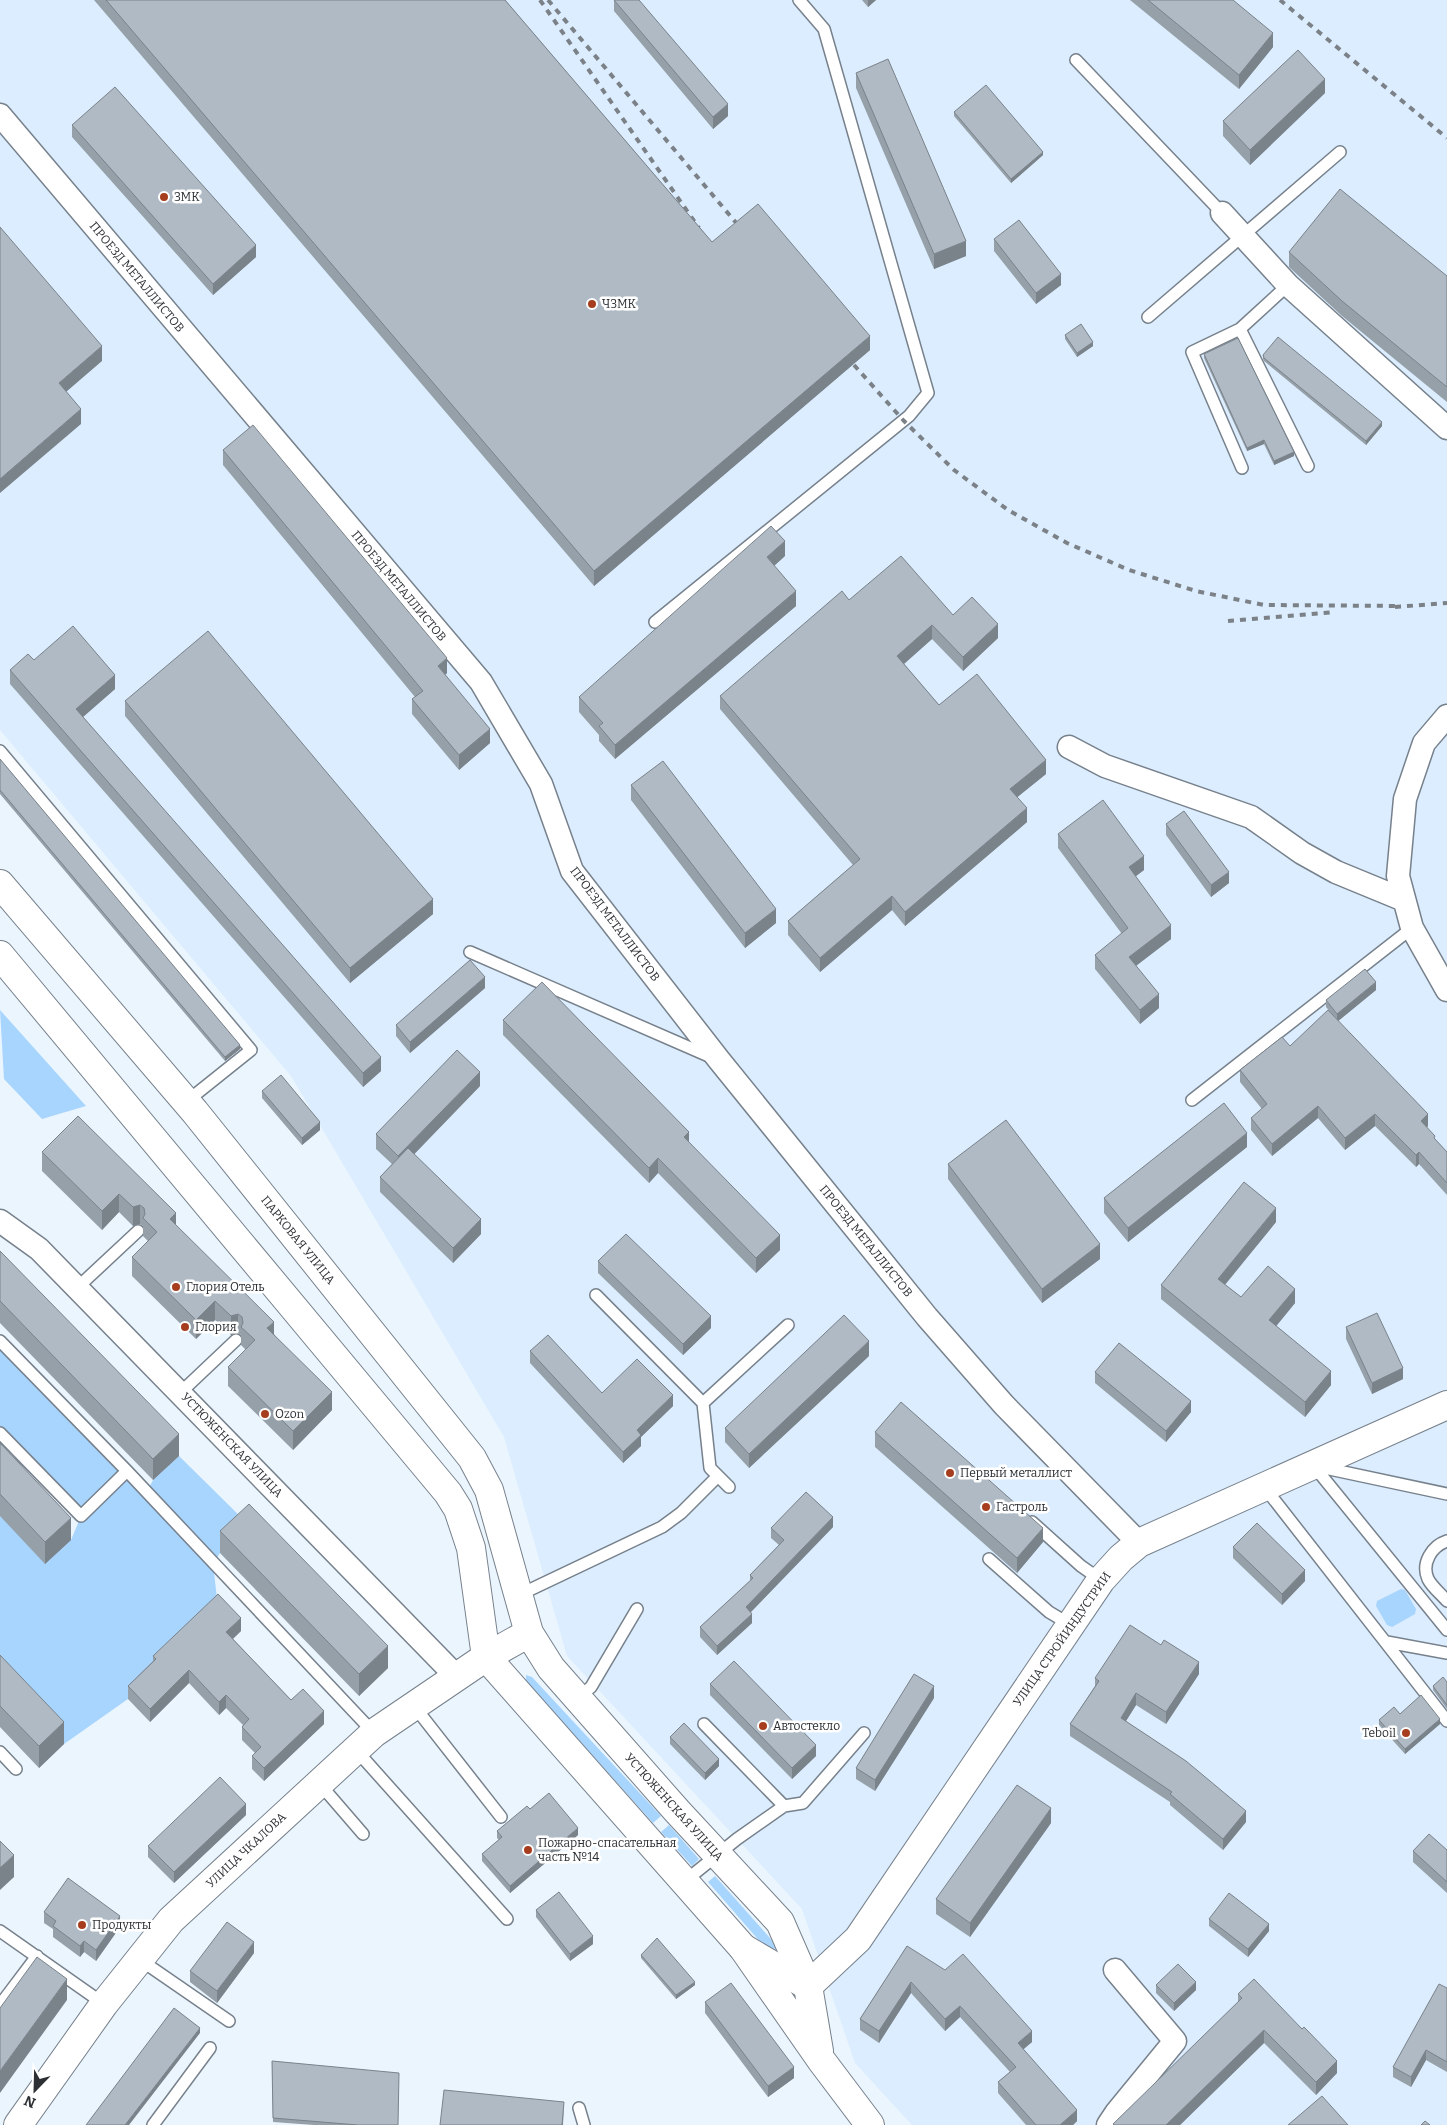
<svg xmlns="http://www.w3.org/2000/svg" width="1447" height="2125" font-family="Bitter,serif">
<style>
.built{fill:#dbedfe}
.green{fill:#a8d5fe}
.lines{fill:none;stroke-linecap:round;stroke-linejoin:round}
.service-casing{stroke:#77818c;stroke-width:14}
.minor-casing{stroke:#77818c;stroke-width:25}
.tertiary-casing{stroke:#77818c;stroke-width:30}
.secondary-casing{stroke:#77818c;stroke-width:30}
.service{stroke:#fff;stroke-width:11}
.minor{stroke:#fff;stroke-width:22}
.tertiary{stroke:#fff;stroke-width:28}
.secondary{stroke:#fff;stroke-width:28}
.rail{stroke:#7b8187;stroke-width:4;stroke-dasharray:6 6;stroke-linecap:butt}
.wall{fill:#96a0a9}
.shaded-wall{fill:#7a828a}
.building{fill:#afbac5;stroke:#7a828a}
.poi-dot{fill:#a53d1e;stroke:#fff;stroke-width:2}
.labels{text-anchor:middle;stroke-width:5;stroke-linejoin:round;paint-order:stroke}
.poi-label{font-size:12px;fill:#2c3034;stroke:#fff;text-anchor:start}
.street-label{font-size:12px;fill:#2c3034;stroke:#fff}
</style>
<rect width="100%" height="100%" fill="#ebf5fe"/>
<path class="built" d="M0 0H1447V2125H912L855 2063 802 1909 567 1656 504 1437 291 1076 0 730Z"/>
<path class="green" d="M0 1010 86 1106 42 1119 4 1079Z
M0 1341 149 1488 153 1480 179 1456 249 1525 220 1553 213 1564 218 1607 128 1699 64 1744 0 1676V1516L71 1540 81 1516 0 1433Z
M1401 1589 1405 1590 1416 1609 1415 1614 1392 1627 1387 1625 1376 1606 1377 1601Z
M526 1675 532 1677 661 1816 653 1823 526 1681Z
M669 1825 699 1859 692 1866 661 1832Z
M715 1876 770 1938 777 1948 775 1949 762 1944 708 1882Z"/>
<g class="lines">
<defs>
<path id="service" d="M1076 60 1222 213
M1148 317 1340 152
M1240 329 1308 466
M1242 468 1192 352 1240 329 1288 285
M655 622 909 416 928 393 824 29 799 0
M0 751 251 1050 186 1102
M470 952 711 1057
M1192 1100 1412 928
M77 1288 138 1231
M596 1295 703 1403 710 1468 729 1487
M0 1341 127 1471 374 1733
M180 1393 236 1340
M703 1403 788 1325
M0 1433 81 1516 127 1471
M1313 1465 1447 1630
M1320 1467 1447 1494
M1265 1488 1447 1721
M1032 1522 1081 1566 1101 1580
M1447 1541C1432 1546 1421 1563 1428 1579 1432 1587 1441 1594 1447 1601
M989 1559 1049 1612 1071 1625
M519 1595 662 1527 681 1513 718 1476
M1387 1642 1447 1653
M578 1698 591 1687 637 1609
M414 1706 501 1817
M356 1750 507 1919
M0 1752 16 1769
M319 1783 363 1834
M784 1806 803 1803 864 1733
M685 1881 737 1839 784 1806 704 1724
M0 1931 104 2004
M139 1959 229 2021
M0 2005 37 1956
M579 2108 584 2125
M153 2125 210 2048"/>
<path id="minor" d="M0 115 481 682 541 784 572 871 719 1060 927 1317 1004 1405 1139 1543
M1222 213 1288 285 1447 428
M1447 716 1424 743 1405 799 1398 876 1412 928 1447 990
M1069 747 1105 766 1251 817 1302 853 1336 872 1404 900
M0 1221 39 1249 456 1676
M1108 2125 1116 2113 1175 2041 1115 1970"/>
<path id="tertiary" d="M743 1948 808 1986 858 1939 1101 1580 1121 1558 1139 1543 1447 1405
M18 2125 104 2004 171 1920 374 1733 486 1657 529 1633"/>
<path id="secondary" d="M0 884 195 1112 472 1458 489 1490 529 1633 551 1668 677 1811 780 1922 808 1986 819 2051
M0 955 448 1493 458 1509 471 1548 486 1657 743 1948 821 2060 870 2125"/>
</defs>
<use href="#service" class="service-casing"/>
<use href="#minor" class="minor-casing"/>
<use href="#tertiary" class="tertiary-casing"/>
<use href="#secondary" class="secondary-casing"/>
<use href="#service" class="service"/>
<use href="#minor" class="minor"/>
<use href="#tertiary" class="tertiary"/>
<use href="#secondary" class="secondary"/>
<path class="rail" d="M540 0 699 228
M548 0 743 231
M1280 0 1447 138
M854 365 904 421 954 470 1008 510 1067 543 1129 570 1196 591 1264 605 1401 606
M1395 607 1447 603
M1228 621 1335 612"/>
</g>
<path class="wall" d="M94 0H505L712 242 870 350 594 586Z
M614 0 728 116 713 129 614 11Z
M862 0H876L868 7Z
M1130 0H1233L1273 47 1239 89Z
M856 73 966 256 934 269 856 88Z
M1325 93 1250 165 1223 136V121Z
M954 112 1043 155 1011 183 954 116Z
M72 125 256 257 213 295 72 137Z
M994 239 1061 285 1036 304 994 251Z
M1289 252 1447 276V402L1342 316 1289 267Z
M1065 335 1093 346 1077 357 1065 339Z
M1204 354 1294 456 1274 465 1264 444 1247 451 1204 358Z
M1263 355 1382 426 1366 445 1264 361 1263 359Z
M223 450 447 673 445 675 490 743 459 770 412 714V699L415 697 223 465Z
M785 556 774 566 796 606 615 759 599 741V735L579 712V697Z
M849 600 953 615 998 638 963 671 932 639 904 664 939 705 1046 774 1017 797 1027 822 905 926 892 910 820 972 788 935V921L853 865 720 709V696Z
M34 660 115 689 83 717 381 1071 363 1087 10 684V670Z
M125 701 433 914 350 983 125 716Z
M0 759 240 1049 225 1061 0 794Z
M631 785 776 923 745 948 631 800Z
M1166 824 1229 883 1211 897 1166 835Z
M1058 834 1144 870 1135 877 1171 939 1136 966 1159 1008 1140 1024 1095 969V955L1122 934 1058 848Z
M485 988 410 1053 396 1036V1025Z
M1376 990 1338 1021 1428 1126 1427 1127 1435 1139 1447 1152V1195L1419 1164 1416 1167 1375 1126 1345 1150 1318 1118 1272 1156 1251 1130V1118L1262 1109 1240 1082V1070L1290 1046 1331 1013 1326 1007V1000Z
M503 1020 780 1250 756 1273 658 1173 649 1183 503 1035Z
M480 1086 414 1154 481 1234 453 1263 380 1192V1177L392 1164 376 1149V1134Z
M262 1091 320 1130 302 1145 262 1098Z
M1247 1147 1128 1242 1104 1213V1198Z
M42 1152 176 1225 274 1334 332 1410 293 1450 228 1386V1367L246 1350 241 1345V1335L238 1333 231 1335 215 1320 196 1339 132 1276V1257L148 1241 143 1236V1226L140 1224 133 1226 119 1212 102 1230 42 1171Z
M948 1164 1100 1259 1042 1303 948 1179Z
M1276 1222 1225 1285 1241 1297 1295 1303 1276 1326 1331 1385 1305 1417 1161 1299V1285Z
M0 1251 179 1456 153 1480 0 1323Z
M598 1261 711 1328 683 1355 598 1273Z
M1346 1327 1403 1379 1372 1394 1346 1339Z
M530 1351 602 1393 673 1406 641 1437V1446L623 1463 530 1363Z
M869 1356 749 1468 725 1442V1428Z
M1095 1372 1191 1412 1166 1442 1095 1383Z
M875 1432 1043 1542 1017 1573 875 1447Z
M0 1443 71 1540 45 1564 0 1516Z
M833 1527 751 1612 752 1623 717 1655 700 1637V1627L750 1581V1575L779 1545 771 1538V1528Z
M220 1531 388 1668 359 1696 220 1553Z
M1233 1547 1305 1581 1282 1605 1233 1558Z
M241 1631 233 1639 291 1700 324 1724 264 1781 252 1769V1756L255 1753 242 1740V1727L243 1725 226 1708 219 1715 189 1683 150 1722 128 1699V1686L153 1661V1656Z
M0 1655 64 1744 39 1768 0 1727Z
M1199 1674 1166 1724 1136 1705 1126 1721 1246 1822 1223 1850 1170 1805V1802L1070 1736V1724L1095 1686V1678Z
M1447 1682V1709L1433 1690V1686Z
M710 1684 816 1756 792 1779 710 1695Z
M934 1698 875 1791 856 1779V1768Z
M1400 1714 1440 1724 1405 1754 1379 1725V1720Z
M670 1737 719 1766 705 1780 670 1744Z
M530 1809 578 1835 510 1893 482 1861V1854L499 1840 497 1838V1831Z
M246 1815 174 1883 148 1857V1846Z
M1051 1823 970 1937 936 1914V1899Z
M1447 1850V1893L1413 1862V1851Z
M536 1910 593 1944 570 1961 536 1917Z
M44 1912 120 1927 96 1961 84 1952 80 1957 53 1937V1929L44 1923Z
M1209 1919 1269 1931 1248 1957 1209 1926Z
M907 1946 1032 2042 1023 2049 1077 2121 1073 2125H1026L998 2093V2082L1010 2072 960 2017 945 2031 911 1993 879 2043 860 2030V2019Z
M254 1953 217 2003 190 1982V1971Z
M641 1955 695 1985 676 1999 641 1958Z
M1156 1985 1196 1990 1174 2011 1156 1993Z
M1447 1988V2072L1426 2060 1411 2087 1393 2077V2067Z
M1238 1994 1337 2073 1316 2095 1264 2043 1180 2125H1113L1238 2002Z
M705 2002 794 2078 768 2097 705 2013Z
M272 2061 398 2125H314L273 2122Z"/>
<path class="shaded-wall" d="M868 0H876L868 7Z
M1273 33V47L1239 89V75Z
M1325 79V93L1250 165V150Z
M728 104V116L713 129V117Z
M1043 152V155L1011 183V179Z
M966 241V256L934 269V254Z
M256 245V257L213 295V284Z
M1061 274V285L1036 304V293Z
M870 336V350L594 586V571Z
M1093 342V346L1077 357V353Z
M102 346V361L59 398V383Z
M81 409V424L0 493V479Z
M1382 422V426L1366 445V441Z
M1264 440V444L1247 451V448Z
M1294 452V456L1274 465V461Z
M785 541V556L767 572V557Z
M796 591V606L615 759V745Z
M998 624V638L963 671V657Z
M932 625V639L897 670V656Z
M447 658V673L438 681V666Z
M115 675V689L76 723V709Z
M490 729V743L459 770V755Z
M1046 760V774L1010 803V789Z
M1027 808V822L905 926V912Z
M1144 856V870L1129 881V867Z
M1229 872V883L1211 897V885Z
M892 896V910L820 972V958Z
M433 899V914L350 983V968Z
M776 909V923L745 948V933Z
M1171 925V939L1129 971V957Z
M485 977V988L410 1053V1042Z
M1376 982V990L1337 1022V1014Z
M1159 994V1008L1140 1024V1010Z
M240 1045V1049L225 1061V1057Z
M381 1057V1071L363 1087V1073Z
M480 1072V1086L398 1171V1156Z
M1318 1106V1118L1272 1156V1144Z
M1375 1114V1126L1345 1150V1138Z
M1428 1114V1126L1421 1133V1121Z
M320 1122V1130L302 1145V1138Z
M689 1132V1147L684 1137Z
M1247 1133V1147L1128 1242V1228Z
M1419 1152V1164L1416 1167V1155Z
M658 1158V1173L649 1183V1168Z
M119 1194V1212L102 1230V1211Z
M140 1205V1224L133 1226V1207Z
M1276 1208V1222L1218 1293V1279Z
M176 1213V1232L170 1219Z
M481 1219V1234L453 1263V1248Z
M780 1235V1250L756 1273V1258Z
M1100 1244V1259L1042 1303V1289Z
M1295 1289V1303L1269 1335V1320Z
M215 1301V1320L196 1339V1320Z
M238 1314V1333L231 1335V1316Z
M711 1316V1328L683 1355V1344Z
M274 1322V1340L267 1328Z
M869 1341V1356L749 1468V1454Z
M1403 1368V1379L1372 1394V1383Z
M1331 1371V1385L1305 1417V1402Z
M332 1392V1410L293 1450V1431Z
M673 1395V1406L641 1437V1446L623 1463V1452L637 1430Z
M1191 1401V1412L1166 1442V1431Z
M179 1434V1456L153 1480V1459Z
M833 1517V1527L746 1617V1607Z
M71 1518V1540L45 1564V1542Z
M1043 1528V1542L1017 1573V1558Z
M1305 1570V1581L1282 1605V1594Z
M752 1614V1623L717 1655V1646Z
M241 1618V1631L226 1645V1632Z
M388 1646V1668L359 1696V1674Z
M1199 1662V1674L1166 1724V1712Z
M189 1670V1683L150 1722V1709Z
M934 1686V1698L875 1791V1780Z
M1136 1693V1705L1121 1729V1718Z
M226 1695V1708L219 1715V1702Z
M324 1711V1724L264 1781V1768Z
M1440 1719V1724L1405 1754V1749Z
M64 1722V1744L39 1768V1746Z
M816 1745V1756L792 1779V1768Z
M719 1759V1766L705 1780V1773Z
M246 1804V1815L174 1883V1872Z
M1051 1808V1823L970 1937V1923Z
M1246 1811V1822L1223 1850V1839Z
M578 1828V1835L510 1893V1886Z
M14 1855V1877L0 1890V1868Z
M120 1916V1927L96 1961V1950Z
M1269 1924V1931L1248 1957V1949Z
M593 1936V1944L570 1961V1954Z
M84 1941V1952L80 1957V1946Z
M254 1942V1953L217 2003V1991Z
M67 1979V2000L0 2093V2071Z
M695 1982V1985L676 1999V1995Z
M911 1982V1993L879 2043V2031Z
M1196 1982V1990L1174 2011V2003Z
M960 2006V2017L945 2031V2019Z
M200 2028V2033L129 2125H125Z
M1264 2030V2043L1180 2125H1166Z
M1032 2031V2042L1018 2054V2043Z
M1426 2050V2060L1411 2087V2077Z
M1337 2061V2073L1316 2095V2082Z
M794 2067V2078L768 2097V2086Z
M564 2102 563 2125H562Z
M1077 2110V2121L1073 2125H1060Z"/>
<path class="building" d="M106 0H505L712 242 758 204 870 336 594 571Z
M614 0H639L728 104 713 117Z
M1148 0H1233L1273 33 1239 75Z
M1298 50 1325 79 1250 150 1223 121Z
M888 59 966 241 934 254 856 73Z
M986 85 1043 152 1011 179 954 112Z
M115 87 256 245 213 284 72 125Z
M1340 189 1447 276V387L1342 301 1289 252Z
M1019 220 1061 274 1036 293 994 239Z
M0 227 102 346 59 383 81 409 0 479Z
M1081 324 1093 342 1077 353 1065 335Z
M1278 337 1382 422 1366 441 1264 358 1263 355Z
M1238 338 1294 452 1274 461 1264 440 1247 448 1204 354Z
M253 425 447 658 438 666 490 729 459 755 412 699 423 691 223 450Z
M771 526 785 541 767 557 796 591 615 745 599 726 603 723 579 697Z
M901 556 953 615 972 597 998 624 963 657 932 625 897 656 939 705 977 674 1046 760 1010 789 1027 808 905 912 892 896 820 958 788 921 860 859 720 696 842 591 849 600Z
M73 626 115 675 76 709 381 1057 363 1073 10 670 28 654 34 660Z
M208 631 433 899 350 968 125 701Z
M0 759 240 1045 225 1057 0 790Z
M663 761 776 909 745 933 631 785Z
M1103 800 1144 856 1129 867 1171 925 1129 957 1159 994 1140 1010 1095 955 1128 928 1058 834Z
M1184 811 1229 872 1211 885 1166 824Z
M470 960 485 977 410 1042 396 1025Z
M1365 969 1376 982 1337 1014 1326 1000Z
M542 982 689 1132 684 1137 780 1235 756 1258 658 1158 649 1168 503 1020Z
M1328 1010 1428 1114 1421 1121 1435 1136 1434 1138 1447 1152V1183L1419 1152 1416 1155 1375 1114 1345 1138 1318 1106 1272 1144 1251 1118 1267 1104 1240 1070 1282 1037 1290 1046Z
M457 1050 480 1072 398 1156 376 1134Z
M281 1075 320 1122 302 1138 262 1091Z
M1224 1103 1247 1133 1128 1228 1104 1198Z
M78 1116 176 1213 170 1219 274 1322 267 1328 332 1392 293 1431 228 1367 255 1340 241 1327 243 1323 242 1317 238 1314 231 1316 215 1301 196 1320 132 1257 157 1232 143 1218 145 1214 144 1208 140 1205 133 1207 119 1194 102 1211 42 1152Z
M1006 1120 1100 1244 1042 1289 948 1164Z
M408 1148 481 1219 453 1248 380 1177Z
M1244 1182 1276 1208 1218 1279 1241 1297 1268 1266 1295 1289 1269 1320 1331 1371 1305 1402 1161 1285Z
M626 1234 711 1316 683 1344 598 1261Z
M0 1251 179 1434 153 1459 0 1301Z
M1377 1313 1403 1368 1372 1383 1346 1327Z
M844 1315 869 1341 749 1454 725 1428Z
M548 1335 602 1393 637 1359 673 1395 637 1430 641 1435 623 1452 530 1351Z
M1119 1343 1191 1401 1166 1431 1095 1372Z
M901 1402 1043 1528 1017 1558 875 1432Z
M0 1443 71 1518 45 1542 0 1494Z
M806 1492 833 1517 746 1607 752 1614 717 1646 700 1627 753 1578 750 1575 784 1540 771 1528Z
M249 1504 388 1646 359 1674 220 1531Z
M1257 1523 1305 1570 1282 1594 1233 1547Z
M218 1594 241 1618 226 1632 291 1700 303 1689 324 1711 264 1768 252 1756 261 1747 242 1727 249 1719 226 1695 219 1702 189 1670 150 1709 128 1686 156 1659 153 1656Z
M1130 1625 1161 1645 1164 1640 1199 1662 1166 1712 1136 1693 1121 1718 1186 1761 1246 1811 1223 1839 1170 1794 1172 1792 1070 1724 1099 1681 1095 1678Z
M0 1655 64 1722 39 1746 0 1706Z
M734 1661 816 1745 792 1768 710 1684Z
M914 1674 934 1686 875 1780 856 1768Z
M1443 1677 1447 1682V1705L1433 1686Z
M1421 1695 1440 1719 1405 1749 1379 1720 1394 1707 1400 1714Z
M684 1723 719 1759 705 1773 670 1737Z
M220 1777 246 1804 174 1872 148 1846Z
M1017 1785 1051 1808 970 1923 936 1899Z
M549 1793 578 1828 510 1886 482 1854 502 1837 497 1831 527 1806 530 1809Z
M1429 1834 1447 1850V1882L1413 1851Z
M0 1841 14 1855 0 1868Z
M68 1878 120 1916 96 1950 84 1941 80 1946 53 1926 56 1921 44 1912Z
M559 1892 593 1936 570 1954 536 1910Z
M1229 1893 1269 1924 1248 1949 1209 1919Z
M227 1922 254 1942 217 1991 190 1971Z
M657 1938 695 1982 676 1995 641 1955Z
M907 1946 945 1970 963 1954 1032 2031 1018 2043 1077 2110 1060 2125H1036L998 2082 1016 2067 960 2006 945 2019 911 1982 879 2031 860 2019Z
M37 1957 67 1979 0 2071V2008Z
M1178 1964 1196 1982 1174 2003 1156 1985Z
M1254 1979 1302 2029 1304 2027 1337 2061 1316 2082 1264 2030 1166 2125H1114L1113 2124 1242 1998 1238 1994Z
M731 1983 794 2067 768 2086 705 2002Z
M1439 1984 1447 1988V2062L1426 2050 1411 2077 1393 2067Z
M174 2008 200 2028 125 2125H86Z
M272 2061 399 2073 398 2125H358L273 2118Z
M444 2090 564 2102 562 2125H440Z
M1322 2096 1348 2125H1288Z
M1425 2121 1430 2125H1421Z"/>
<g class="poi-dot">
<circle cx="164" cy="197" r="5"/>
<circle cx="592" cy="304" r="5"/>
<circle cx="176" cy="1287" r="5"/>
<circle cx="185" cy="1327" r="5"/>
<circle cx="265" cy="1414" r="5"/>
<circle cx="950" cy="1473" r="5"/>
<circle cx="986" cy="1507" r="5"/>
<circle cx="763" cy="1726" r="5"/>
<circle cx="1406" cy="1733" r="5"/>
<circle cx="528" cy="1850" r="5"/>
<circle cx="82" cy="1925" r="5"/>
</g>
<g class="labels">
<g class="poi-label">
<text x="174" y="201">ЗМК</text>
<text x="602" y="308">ЧЗМК</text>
<text x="186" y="1291">Глория Отель</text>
<text x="195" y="1331">Глория</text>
<text x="275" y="1418">Ozon</text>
<text x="960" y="1477">Первый металлист</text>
<text x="996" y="1511">Гастроль</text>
<text x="773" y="1730">Автостекло</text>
<text x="1396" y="1737" text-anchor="end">Teboil</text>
<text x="538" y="1847">Пожарно-спасательная<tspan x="538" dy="14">часть №14</tspan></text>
<text x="92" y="1929">Продукты</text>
</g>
<g class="street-label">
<text transform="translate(137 277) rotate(50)" y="4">ПРОЕЗД МЕТАЛЛИСТОВ</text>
<text transform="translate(399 586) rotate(50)" y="4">ПРОЕЗД МЕТАЛЛИСТОВ</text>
<text transform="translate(615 924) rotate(53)" y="4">ПРОЕЗД МЕТАЛЛИСТОВ</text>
<text transform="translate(298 1240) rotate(51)" y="4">ПАРКОВАЯ УЛИЦА</text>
<text transform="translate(866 1241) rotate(51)" y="4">ПРОЕЗД МЕТАЛЛИСТОВ</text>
<text transform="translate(232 1445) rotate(46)" y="4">УСТЮЖЕНСКАЯ УЛИЦА</text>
<text transform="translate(1062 1639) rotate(-55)" y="4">УЛИЦА СТРОЙИНДУСТРИИ</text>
<text transform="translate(674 1807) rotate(48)" y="4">УСТЮЖЕНСКАЯ УЛИЦА</text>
<text transform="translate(246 1850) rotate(-43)" y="4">УЛИЦА ЧКАЛОВА</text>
</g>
</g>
<g transform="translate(35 2090) rotate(203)" stroke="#ffffff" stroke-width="4" paint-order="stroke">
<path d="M0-4L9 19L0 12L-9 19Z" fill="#2c3034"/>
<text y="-8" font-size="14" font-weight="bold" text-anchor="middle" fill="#2c3034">N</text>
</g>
</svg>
